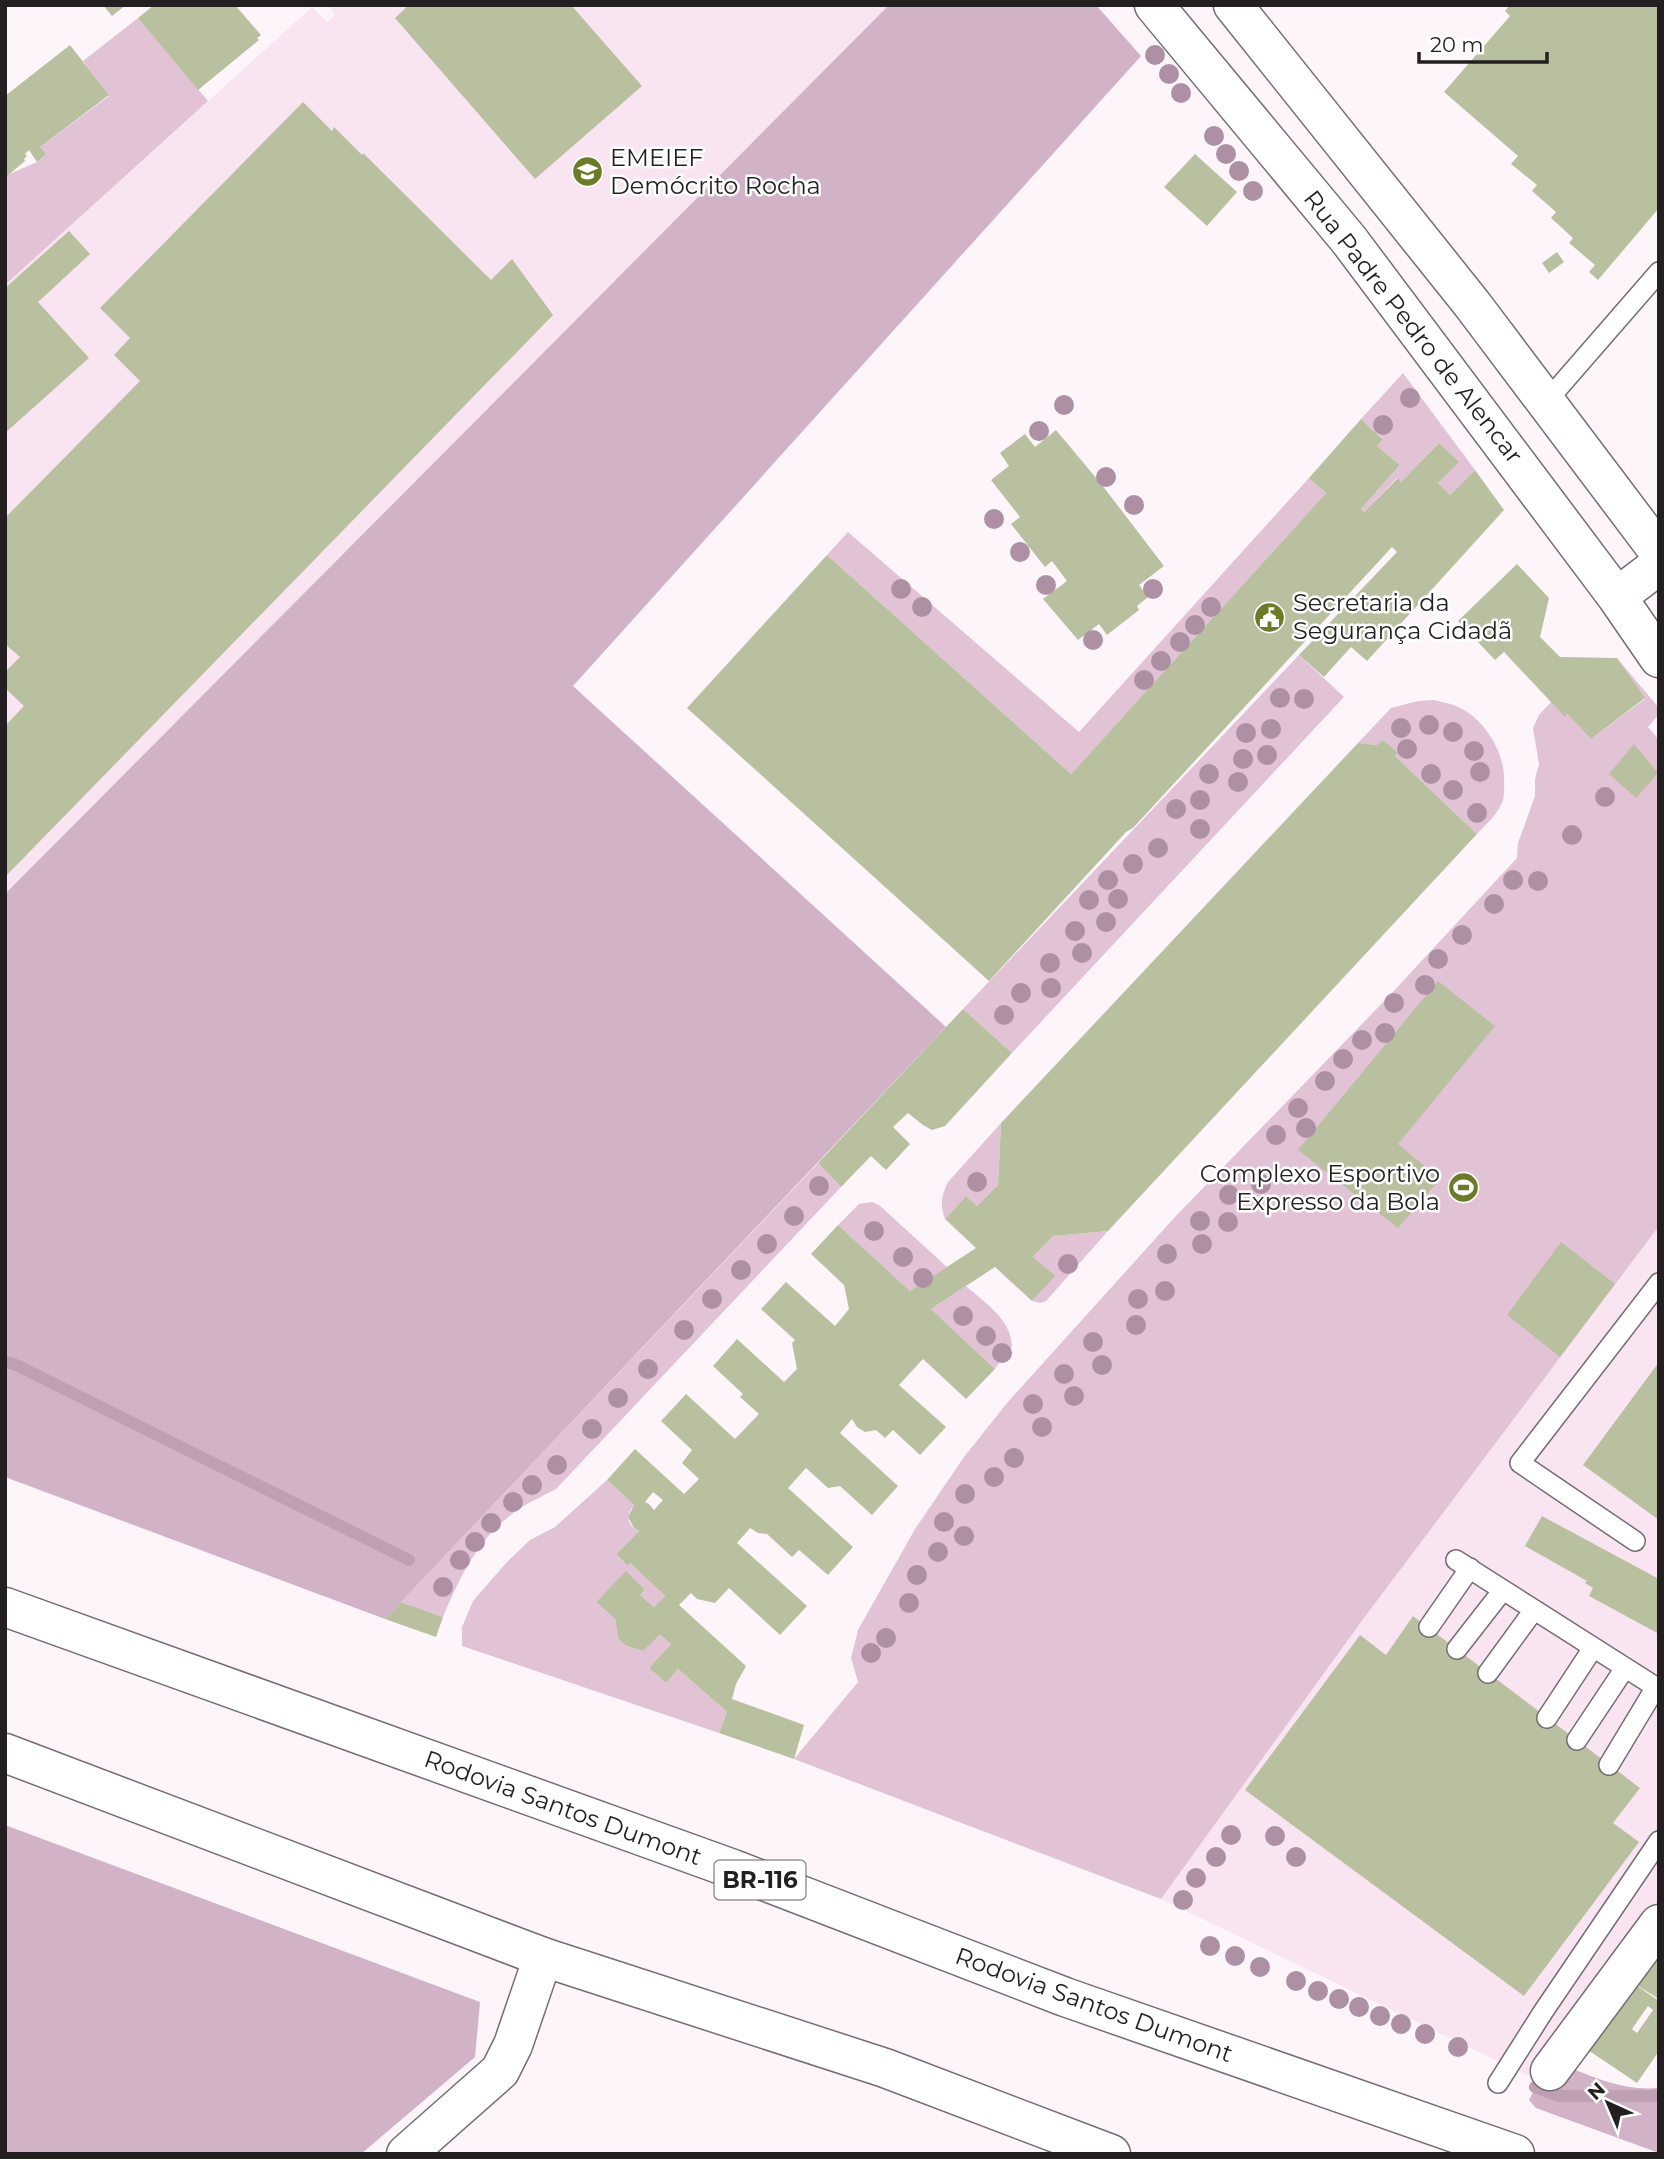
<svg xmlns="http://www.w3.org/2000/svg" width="1664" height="2159" font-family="Montserrat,sans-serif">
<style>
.built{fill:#f9e5f1}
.green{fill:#e2c3d6}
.forest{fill:#d2b2c6}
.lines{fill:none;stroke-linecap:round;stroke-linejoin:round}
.stream{stroke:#be9fb3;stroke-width:12}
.building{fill:#b8c09f;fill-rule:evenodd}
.lane-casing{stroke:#766c72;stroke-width:22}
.street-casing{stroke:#766c72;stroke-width:41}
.primary-casing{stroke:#766c72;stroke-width:41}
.highway-casing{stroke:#766c72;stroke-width:41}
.lane{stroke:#fff;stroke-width:19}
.street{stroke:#fff;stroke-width:38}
.primary{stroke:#fff;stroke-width:38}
.highway{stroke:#fff;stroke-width:38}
.tree{fill:#ad90a4}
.labels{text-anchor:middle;stroke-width:5;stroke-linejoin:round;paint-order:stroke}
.shield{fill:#fff;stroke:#656264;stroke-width:2}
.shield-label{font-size:23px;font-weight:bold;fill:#231f21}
.poi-label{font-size:24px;fill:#231f21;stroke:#fff;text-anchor:start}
.street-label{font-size:24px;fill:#231f21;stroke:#fff}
</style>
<rect width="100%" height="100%" fill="#fef5fb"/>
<path class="built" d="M328 5H889L5 894V285L312 7 327 22 335 15Z
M1659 1226V1900L1533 2078 1161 1899 1361 1622Z"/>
<path class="green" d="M138 18 208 101 5 285V174L7 175 37 162 46 154 40 147 109 96 83 61Z
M1403 373 1475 470 1450 495 1438 483 1458 462 1439 443 1401 482 1397 478 1364 512 1361 509 1400 465 1377 446 1383 438 1361 419Z
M1309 478 1326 493 1071 774 827 555 848 532 1079 732Z
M1299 655 1344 697 1012 1053 963 1009Z
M1617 658 1659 708V714L1648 727 1659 740V1226L1361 1622 1161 1899 794 1759 858 1682 851 1658 858 1630 915 1529 964 1457 1007 1403 1174 1218 1390 995 1517 858 1518 843 1535 796V779L1539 764 1533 728 1539 715 1551 702 1565 716 1567 714 1591 739 1645 699Z
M1434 700C1441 702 1449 703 1456 706 1482 716 1503 749 1504 776 1504 785 1505 796 1502 803 1496 816 1486 824 1477 834L1395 756 1397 753 1383 740 1377 745 1358 743 1391 708 1418 701Z
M1001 1123 998 1185 977 1206 966 1196 945 1219C940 1205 941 1196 948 1182Z
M818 1163 841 1187 556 1489C545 1495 533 1500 522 1507 481 1533 461 1574 443 1617L401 1602Z
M872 1202 879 1205 947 1267 910 1291 838 1225 859 1204Z
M1108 1231 1046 1301 1040 1303 1032 1301 1054 1276 1033 1257 1053 1236Z
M966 1286C985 1303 1011 1319 1012 1346L995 1369 931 1309Z
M607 1480 634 1505C626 1515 626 1525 639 1531L616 1554 628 1566 630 1563 665 1596 654 1607 640 1595 645 1590 626 1572 596 1602 615 1619 618 1637 626 1646 643 1651 660 1635 671 1644 649 1668 666 1683 678 1669 727 1712 719 1733 462 1646V1627L473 1601 506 1563 530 1540 555 1527Z"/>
<path class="forest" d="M889 5H1096L1141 56 573 686 946 1027 385 1619 5 1477V894Z
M5 1825 480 2002 475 2057 361 2154H5Z
M1571 2068C1600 2080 1627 2091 1659 2088V2153L1536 2108 1529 2100 1540 2078Z"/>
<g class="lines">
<path class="stream" d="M5 1362 14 1364 409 1560
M1535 2087 1558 2096H1659"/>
</g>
<path class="building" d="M103 5H126L112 16Z
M154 5H235L261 35 257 38 259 40 198 90 138 18Z
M409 5H571L642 86 535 179 395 18Z
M1510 5H1659V208L1598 280 1589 272 1595 265 1569 243 1573 238 1551 218 1556 212 1532 191 1537 185 1511 164 1518 156 1444 92 1510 16 1505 11Z
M70 45 109 95 40 147 46 154 37 162 29 150 25 154 27 156 24 159 25 161 7 176 5 96Z
M303 102 332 131 334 127 362 155 363 153 491 280 512 259 553 315 5 877V726L24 706 5 688V672L20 657 5 644V518L140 381 114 355 130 338 100 308Z
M1195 154 1237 192 1207 226 1164 187Z
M69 231 90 254 38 302 89 358 5 433V288Z
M1557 252 1564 262 1549 273 1542 263Z
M1361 419 1383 439 1377 446 1400 465 1361 509 1364 512 1398 478 1401 482 1439 443 1459 462 1438 483 1450 495 1475 470 1504 510 1367 661 1351 647 1324 677 1299 655 1397 552 1392 547 1133 828 1126 832 989 981 687 708 827 555 1071 774 1326 493 1309 478Z
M1056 430 1102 485 1164 566 1139 585 1148 597 1137 606 1139 610 1107 635 1099 624 1078 640 1043 599 1067 581 1052 561 1045 567 1011 524 1020 517 991 480 1009 466 1000 453 1025 434 1035 447Z
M1517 564 1549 598 1540 637 1560 657 1617 658 1645 698 1591 739 1567 714 1565 717 1504 652 1495 660 1458 621Z
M1383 740 1398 753 1395 756 1477 834 1108 1231 1053 1236 1033 1257 1055 1276 1032 1301 995 1267 931 1309 995 1369 966 1399 923 1359 899 1385 946 1427 920 1455 893 1430 885 1438 876 1430 865 1432 857 1427 852 1419 840 1433 898 1486 872 1515 840 1486 828 1488 806 1468 788 1488 853 1547 828 1575 799 1550 792 1557 767 1534 758 1533 750 1528 737 1543 807 1606 780 1635 729 1588 715 1603 697 1599 691 1593 679 1605 746 1666 736 1684 732 1699 804 1725 794 1759 719 1733 727 1712 678 1669 666 1683 649 1668 671 1644 660 1635 643 1651 626 1646 618 1638 615 1619 596 1602 626 1571 645 1590 640 1595 654 1607 665 1596 630 1563 628 1566 616 1554 639 1531 634 1528 628 1517 634 1505 607 1480 635 1449 684 1494 699 1479 682 1463 692 1450 661 1421 686 1394 735 1439 759 1414 740 1397 743 1394 713 1366 737 1339 784 1382 797 1369 792 1343 795 1340 761 1309 786 1282 835 1326 849 1309 844 1285 811 1254 838 1225 910 1291 976 1248 945 1219 966 1196 977 1206 998 1185 1001 1123 1358 743 1377 745ZM653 1492 663 1500 654 1510 649 1504 645 1502Z
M1634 744 1658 773 1636 798 1609 774Z
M1438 981 1495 1026 1398 1144 1440 1179 1398 1228 1298 1150Z
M963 1009 1012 1053 945 1126 932 1130 923 1125 908 1113 893 1127 910 1144 886 1170 871 1156 841 1187 818 1163Z
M1561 1242 1615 1284 1560 1357 1507 1315Z
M1659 1362V1520L1583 1465Z
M1542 1516 1659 1579V1634L1589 1596 1593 1588 1585 1583 1587 1581 1525 1546Z
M401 1602 443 1617 436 1637 385 1619Z
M1413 1616 1640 1788 1613 1823 1639 1842 1524 1996 1245 1790 1360 1635 1386 1655Z
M1659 1929V1999L1630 1981 1659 2001V2051L1637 2083 1582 2046ZM1648 2006 1653 2010 1637 2033 1632 2029Z"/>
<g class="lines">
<defs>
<path id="lane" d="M1546 402 1659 272
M1635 1541 1520 1463 1659 1283
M1456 1560 1659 1689
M1429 1627 1470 1568
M1457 1649 1503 1590
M1488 1673 1534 1610
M1547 1718 1593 1648
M1577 1740 1625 1668
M1609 1765 1656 1687
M1498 2083 1543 2012 1659 1841"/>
<path id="street" d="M1550 2071 1659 1924
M406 2154 500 2071 513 2045 543 1957"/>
<path id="primary" d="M1154 5 1349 240 1617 597 1659 658
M1233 5 1472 304 1659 552
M1617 597 1659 565"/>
<path id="highway" d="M5 1607 733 1869 1065 1997 1515 2154
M5 1753 543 1957 885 2068 1111 2154"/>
</defs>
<use href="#lane" class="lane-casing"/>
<use href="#street" class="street-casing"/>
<use href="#primary" class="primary-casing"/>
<use href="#highway" class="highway-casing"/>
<use href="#lane" class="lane"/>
<use href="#street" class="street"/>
<use href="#primary" class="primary"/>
<use href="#highway" class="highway"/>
</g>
<g class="tree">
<circle cx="1155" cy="55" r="10"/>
<circle cx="1169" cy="74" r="10"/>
<circle cx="1181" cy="93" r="10"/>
<circle cx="1214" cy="136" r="10"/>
<circle cx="1226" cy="154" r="10"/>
<circle cx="1239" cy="171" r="10"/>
<circle cx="1253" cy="191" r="10"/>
<circle cx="1410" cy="398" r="10"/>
<circle cx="1064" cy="405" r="10"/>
<circle cx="1383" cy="425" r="10"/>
<circle cx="1039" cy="431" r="10"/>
<circle cx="1106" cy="477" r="10"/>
<circle cx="1134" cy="505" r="10"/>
<circle cx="994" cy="519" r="10"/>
<circle cx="1020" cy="552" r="10"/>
<circle cx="1046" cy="585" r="10"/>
<circle cx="901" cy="589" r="10"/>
<circle cx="1153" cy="589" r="10"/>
<circle cx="922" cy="607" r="10"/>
<circle cx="1211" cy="607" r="10"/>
<circle cx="1195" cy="625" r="10"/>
<circle cx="1093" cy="640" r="10"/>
<circle cx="1180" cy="642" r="10"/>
<circle cx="1161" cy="661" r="10"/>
<circle cx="1144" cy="680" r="10"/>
<circle cx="1280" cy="698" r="10"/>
<circle cx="1304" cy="699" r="10"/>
<circle cx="1429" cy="725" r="10"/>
<circle cx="1401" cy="728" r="10"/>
<circle cx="1271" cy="729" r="10"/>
<circle cx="1453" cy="732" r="10"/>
<circle cx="1246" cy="733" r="10"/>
<circle cx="1407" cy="749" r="10"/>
<circle cx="1474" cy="751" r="10"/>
<circle cx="1267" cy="755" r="10"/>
<circle cx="1243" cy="759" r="10"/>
<circle cx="1480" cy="772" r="10"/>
<circle cx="1209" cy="774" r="10"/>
<circle cx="1431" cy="774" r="10"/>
<circle cx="1238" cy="782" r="10"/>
<circle cx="1453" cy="790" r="10"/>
<circle cx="1605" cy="797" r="10"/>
<circle cx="1200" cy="800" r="10"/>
<circle cx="1176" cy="809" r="10"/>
<circle cx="1477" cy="813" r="10"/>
<circle cx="1200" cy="829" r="10"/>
<circle cx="1572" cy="835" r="10"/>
<circle cx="1158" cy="848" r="10"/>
<circle cx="1133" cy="864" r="10"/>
<circle cx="1108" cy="880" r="10"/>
<circle cx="1513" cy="880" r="10"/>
<circle cx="1538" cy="881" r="10"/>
<circle cx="1118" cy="899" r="10"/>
<circle cx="1089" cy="900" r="10"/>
<circle cx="1494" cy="904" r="10"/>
<circle cx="1106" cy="922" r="10"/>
<circle cx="1075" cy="931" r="10"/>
<circle cx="1462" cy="935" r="10"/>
<circle cx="1082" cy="953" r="10"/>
<circle cx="1438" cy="959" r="10"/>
<circle cx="1050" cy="963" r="10"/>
<circle cx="1425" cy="985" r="10"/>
<circle cx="1051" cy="988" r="10"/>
<circle cx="1021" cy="993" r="10"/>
<circle cx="1394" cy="1003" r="10"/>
<circle cx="1004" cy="1015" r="10"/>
<circle cx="1385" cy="1033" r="10"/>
<circle cx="1362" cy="1040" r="10"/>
<circle cx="1343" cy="1059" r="10"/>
<circle cx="1325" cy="1081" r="10"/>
<circle cx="1298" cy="1108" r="10"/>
<circle cx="1306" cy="1128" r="10"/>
<circle cx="1276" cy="1135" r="10"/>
<circle cx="977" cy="1182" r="10"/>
<circle cx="1261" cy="1184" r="10"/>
<circle cx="819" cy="1186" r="10"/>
<circle cx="1229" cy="1195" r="10"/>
<circle cx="794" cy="1216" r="10"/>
<circle cx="1200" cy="1221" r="10"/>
<circle cx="1228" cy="1222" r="10"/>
<circle cx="874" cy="1231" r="10"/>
<circle cx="767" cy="1244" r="10"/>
<circle cx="1202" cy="1244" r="10"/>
<circle cx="1167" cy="1254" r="10"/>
<circle cx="903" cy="1257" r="10"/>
<circle cx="1068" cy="1264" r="10"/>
<circle cx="741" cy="1270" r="10"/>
<circle cx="923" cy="1278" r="10"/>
<circle cx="1165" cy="1291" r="10"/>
<circle cx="712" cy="1299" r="10"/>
<circle cx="1138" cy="1299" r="10"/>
<circle cx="963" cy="1316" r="10"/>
<circle cx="1136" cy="1325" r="10"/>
<circle cx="684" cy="1330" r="10"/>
<circle cx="986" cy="1336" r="10"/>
<circle cx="1093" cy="1342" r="10"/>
<circle cx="1002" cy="1353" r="10"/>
<circle cx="1102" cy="1365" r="10"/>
<circle cx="648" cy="1369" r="10"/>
<circle cx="1064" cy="1374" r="10"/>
<circle cx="1074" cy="1396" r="10"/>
<circle cx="618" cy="1398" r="10"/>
<circle cx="1033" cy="1404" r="10"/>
<circle cx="1042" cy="1427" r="10"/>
<circle cx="592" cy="1429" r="10"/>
<circle cx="1014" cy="1458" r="10"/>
<circle cx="557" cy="1465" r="10"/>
<circle cx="994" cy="1477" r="10"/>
<circle cx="532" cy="1485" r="10"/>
<circle cx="965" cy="1494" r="10"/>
<circle cx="513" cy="1502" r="10"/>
<circle cx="944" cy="1522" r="10"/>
<circle cx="491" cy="1523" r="10"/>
<circle cx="964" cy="1536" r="10"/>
<circle cx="475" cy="1542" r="10"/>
<circle cx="938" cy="1552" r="10"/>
<circle cx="460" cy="1560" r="10"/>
<circle cx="917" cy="1575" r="10"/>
<circle cx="443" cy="1587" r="10"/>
<circle cx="909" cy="1603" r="10"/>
<circle cx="886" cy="1638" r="10"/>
<circle cx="871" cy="1653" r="10"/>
<circle cx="1231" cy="1835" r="10"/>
<circle cx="1275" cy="1836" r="10"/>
<circle cx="1216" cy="1857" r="10"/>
<circle cx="1296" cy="1857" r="10"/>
<circle cx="1196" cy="1878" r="10"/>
<circle cx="1183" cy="1900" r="10"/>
<circle cx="1210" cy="1946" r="10"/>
<circle cx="1235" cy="1956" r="10"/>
<circle cx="1260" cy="1967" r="10"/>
<circle cx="1296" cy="1981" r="10"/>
<circle cx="1318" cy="1991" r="10"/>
<circle cx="1339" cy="1999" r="10"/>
<circle cx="1359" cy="2007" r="10"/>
<circle cx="1380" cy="2016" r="10"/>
<circle cx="1401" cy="2024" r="10"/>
<circle cx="1425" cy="2034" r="10"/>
<circle cx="1458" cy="2047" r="10"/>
</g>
<defs>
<symbol id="school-disc" viewBox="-11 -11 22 22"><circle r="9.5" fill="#6c7b28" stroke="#fff"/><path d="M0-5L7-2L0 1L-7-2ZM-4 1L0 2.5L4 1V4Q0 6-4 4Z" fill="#fff"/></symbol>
<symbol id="civic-disc" viewBox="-11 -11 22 22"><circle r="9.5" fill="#6c7b28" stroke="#fff"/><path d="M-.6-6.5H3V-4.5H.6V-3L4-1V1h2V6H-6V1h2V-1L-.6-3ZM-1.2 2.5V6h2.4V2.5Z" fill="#fff"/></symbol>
<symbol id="stadium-disc" viewBox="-11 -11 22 22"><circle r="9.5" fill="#6c7b28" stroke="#fff"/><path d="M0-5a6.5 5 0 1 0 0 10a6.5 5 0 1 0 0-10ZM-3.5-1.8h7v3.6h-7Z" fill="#fff"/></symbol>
</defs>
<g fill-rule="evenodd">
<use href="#school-disc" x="570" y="154" width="35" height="35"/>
<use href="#civic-disc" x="1252" y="600" width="35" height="35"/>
<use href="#stadium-disc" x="1446" y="1170" width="35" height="35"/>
</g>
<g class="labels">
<rect class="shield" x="714.5" y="1860.5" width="91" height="39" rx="5"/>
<g class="shield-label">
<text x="760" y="1888">BR-116</text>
</g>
<g class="poi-label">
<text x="610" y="166">EMEIEF<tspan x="610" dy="28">Demócrito Rocha</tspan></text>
<text x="1293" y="611">Secretaria da<tspan x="1293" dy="28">Segurança Cidadã</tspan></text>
<text x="1440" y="1182" text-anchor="end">Complexo Esportivo<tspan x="1440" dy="28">Expresso da Bola</tspan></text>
</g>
<g class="street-label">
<text transform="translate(1413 327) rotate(52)" y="8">Rua Padre Pedro de Alencar</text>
<text transform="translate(563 1808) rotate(20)" y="8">Rodovia Santos Dumont</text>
<text transform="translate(1094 2005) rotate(20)" y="8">Rodovia Santos Dumont</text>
</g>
</g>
<rect width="1664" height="2159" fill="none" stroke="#231f21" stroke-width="14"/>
<g transform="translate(1608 2103) rotate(316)" stroke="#ffffff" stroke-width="5" paint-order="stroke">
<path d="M0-5L12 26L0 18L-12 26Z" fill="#231f21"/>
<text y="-10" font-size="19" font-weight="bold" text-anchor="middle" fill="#231f21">N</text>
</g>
<path d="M1419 52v10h128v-10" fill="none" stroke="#231f21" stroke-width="3.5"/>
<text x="1430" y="52" font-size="21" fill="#231f21" stroke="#ffffff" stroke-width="5" paint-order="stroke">20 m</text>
</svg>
